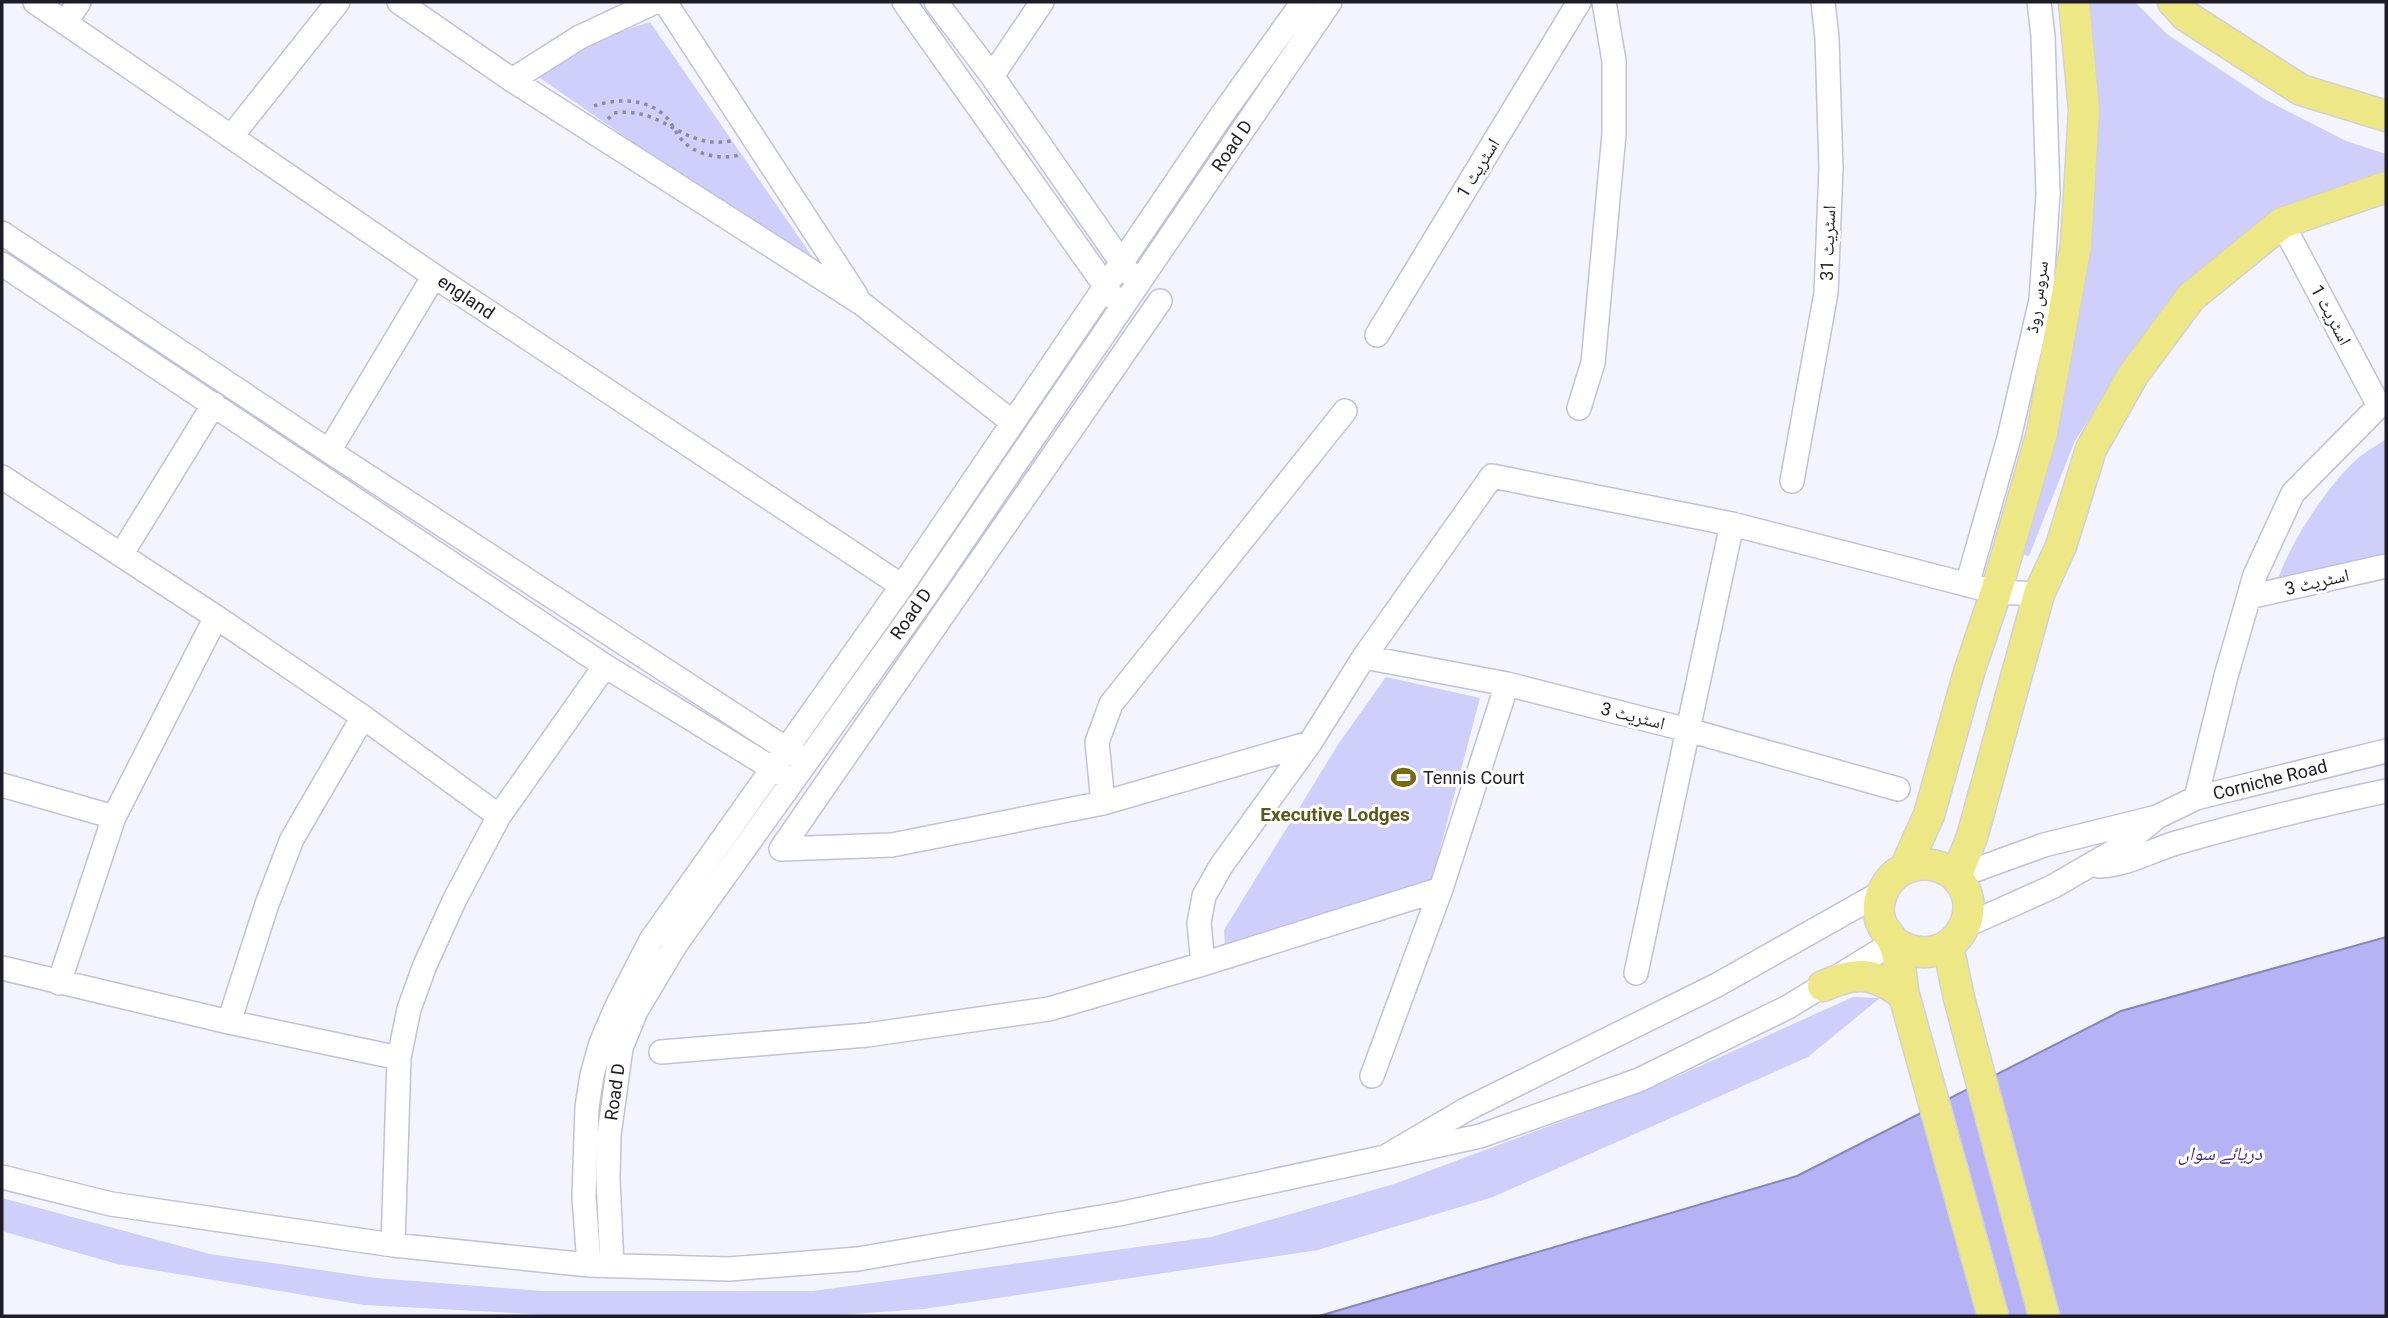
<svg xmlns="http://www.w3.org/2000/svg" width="2388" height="1318" font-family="Roboto,'Noto Naskh Arabic',sans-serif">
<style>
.green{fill:#d0cffb}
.water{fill:#b6b2f5;stroke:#8885b7;stroke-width:2}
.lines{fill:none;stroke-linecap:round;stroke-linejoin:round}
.minor-casing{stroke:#c1c1db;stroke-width:26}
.major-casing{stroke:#d2d2d4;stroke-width:33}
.path{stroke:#8d8c97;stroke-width:3.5;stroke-dasharray:3.5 5;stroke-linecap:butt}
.minor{stroke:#fff;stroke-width:23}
.major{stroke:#ede885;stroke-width:30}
.labels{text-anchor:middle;stroke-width:6;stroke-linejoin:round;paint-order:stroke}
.street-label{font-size:18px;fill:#1e1d27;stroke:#fff}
.poi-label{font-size:18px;fill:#1e1d27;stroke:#fff;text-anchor:start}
.neighbourhood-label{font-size:19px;font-weight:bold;fill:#5c591d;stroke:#fff}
.water-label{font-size:19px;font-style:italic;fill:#3f2c8a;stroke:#fff}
</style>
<rect width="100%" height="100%" fill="#f4f4ff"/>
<path class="green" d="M2085 2H2135L2167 34 2266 100 2346 141 2386 154V177L2251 237 2154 319 2075 441 2029 556 2015 553 2042 453Z
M650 22 825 275 537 76 597 39Z
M2386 439V560L2276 586C2285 550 2327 486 2355 461 2364 452 2376 446 2386 439Z
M1386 677 1480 698 1431 883 1225 950 1224 930 1339 743Z
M1853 997 1880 998 1808 1057 1493 1197 1318 1250 924 1309 822 1316H569L364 1305 117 1264 2 1231V1198L210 1254 376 1278 542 1291H813L1211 1237 1394 1184 1649 1089Z"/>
<path class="water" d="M2386 937V1316H1319L1797 1176 2121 1011Z"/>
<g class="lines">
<defs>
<path id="minor" d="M35 2 434 276 902 586
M399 2 512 80 861 303 1012 422
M665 2 856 295
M904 2 1113 297
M936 2 992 76 1129 273
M65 23 79 2
M992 76 1042 2
M512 80 580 37 655 2
M231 137 338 2
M2282 223 2379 406
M2 233 329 451 800 758
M2 264 605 666 785 776
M1377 335 1579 2
M1579 408 1593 363 1614 134V61L1604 2
M329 451 434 276
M2 477 216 617 363 717 499 816
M1792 481 1826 293 1831 168 1827 38 1823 2
M121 555 214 404
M1967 585 2009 438 2041 300 2048 194 2043 36 2039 2
M2249 597 2386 566
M1364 657 1507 684 1688 730 1898 789
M2 785 114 817
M2196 798 2226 676 2255 575 2293 493 2379 406 2386 404
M1103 803 1097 742 1111 704 1345 411
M2157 817 2196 798 2386 751
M781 849 1160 301
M781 849 892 845 1103 803 1310 743
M2099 866C2127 865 2150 851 2176 843 2245 823 2316 806 2386 791
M1956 877 2044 845 2157 817 2118 849 2052 887 1965 926
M1882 892 1717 985 1467 1109 1385 1157 1480 1136 1639 1080 1788 1007 1894 942
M1203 964 1199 923 1204 896 1221 866 1310 743 1364 657 1492 476 1732 524 1996 592 2039 594
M2 968 229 1022 399 1058
M1636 973 1732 524
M59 983 114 817 216 617
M229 1022 267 904 292 839 363 717
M661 1052 867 1035 1049 1009 1203 964 1441 889
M1372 1076 1441 889 1507 684
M2 1177 111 1204 393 1245 589 1265 729 1269 858 1259 1119 1214 1385 1157
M393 1245 399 1058 409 1009 425 965 455 899 499 816 605 666
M589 1265 584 1197 587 1107 592 1075 601 1043 616 1008 651 940 902 586 1221 116 1303 2
M612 1266 608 1179 609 1135 621 1048 636 1011 676 944 926 595 1330 2"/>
<path id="major" d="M2173 2 2186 16 2301 90 2386 116
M1905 868 1929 815 1969 672 1996 592 2042 433 2076 245 2084 110 2074 2
M1956 877 1972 837 2039 594 2061 546 2091 449 2133 375 2191 297 2282 223 2386 187
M1894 942C1956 982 2000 892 1940 867 1928 863 1915 864 1904 869 1886 878 1875 900 1880 919 1882 929 1890 934 1893 942 1900 955 1901 980 1904 995L1993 1316
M1948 946 1959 998 2044 1316
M1823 986C1857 971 1874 972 1904 995"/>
</defs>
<use href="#minor" class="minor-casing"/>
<use href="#major" class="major-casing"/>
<path class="path" d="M594 106C617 98 649 98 667 118 673 125 676 134 682 140 695 155 721 160 739 155
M608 119 614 113C665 106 681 150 731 141"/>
<use href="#minor" class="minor"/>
<use href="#major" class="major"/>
</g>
<defs>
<symbol id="stadium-bare" viewBox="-9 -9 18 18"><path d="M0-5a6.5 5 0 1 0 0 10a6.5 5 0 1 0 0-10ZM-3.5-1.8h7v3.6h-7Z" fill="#736d0b" stroke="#fff" stroke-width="2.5" paint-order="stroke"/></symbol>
</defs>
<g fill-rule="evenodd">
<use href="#stadium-bare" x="1386" y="760" width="35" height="35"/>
</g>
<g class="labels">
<g class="street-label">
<text transform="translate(1232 146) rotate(-56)" y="6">Road D</text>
<text transform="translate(1478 168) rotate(-59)" y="6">اسٹریٹ 1</text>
<text transform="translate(1828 243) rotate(-88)" y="6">اسٹریٹ 31</text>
<text transform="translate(466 297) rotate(34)" y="6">england</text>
<text transform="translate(2037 297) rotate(-82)" y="6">سروس روڈ</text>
<text transform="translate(2331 315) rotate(62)" y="6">اسٹریٹ 1</text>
<text transform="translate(2317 582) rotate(-13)" y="6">اسٹریٹ 3</text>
<text transform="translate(911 614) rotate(-55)" y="6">Road D</text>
<text transform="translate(1633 716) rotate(14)" y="6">اسٹریٹ 3</text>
<text transform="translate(2270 780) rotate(-14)" y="6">Corniche Road</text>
<text transform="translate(615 1092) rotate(-82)" y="6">Road D</text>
</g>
<g class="poi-label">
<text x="1423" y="784">Tennis Court</text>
</g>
<g class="neighbourhood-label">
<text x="1335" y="821">Executive Lodges</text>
</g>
<g class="water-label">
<text x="2220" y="1160">دریائے سواں</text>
</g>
</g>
<rect width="2388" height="1318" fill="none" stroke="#1e1d27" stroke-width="7"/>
</svg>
